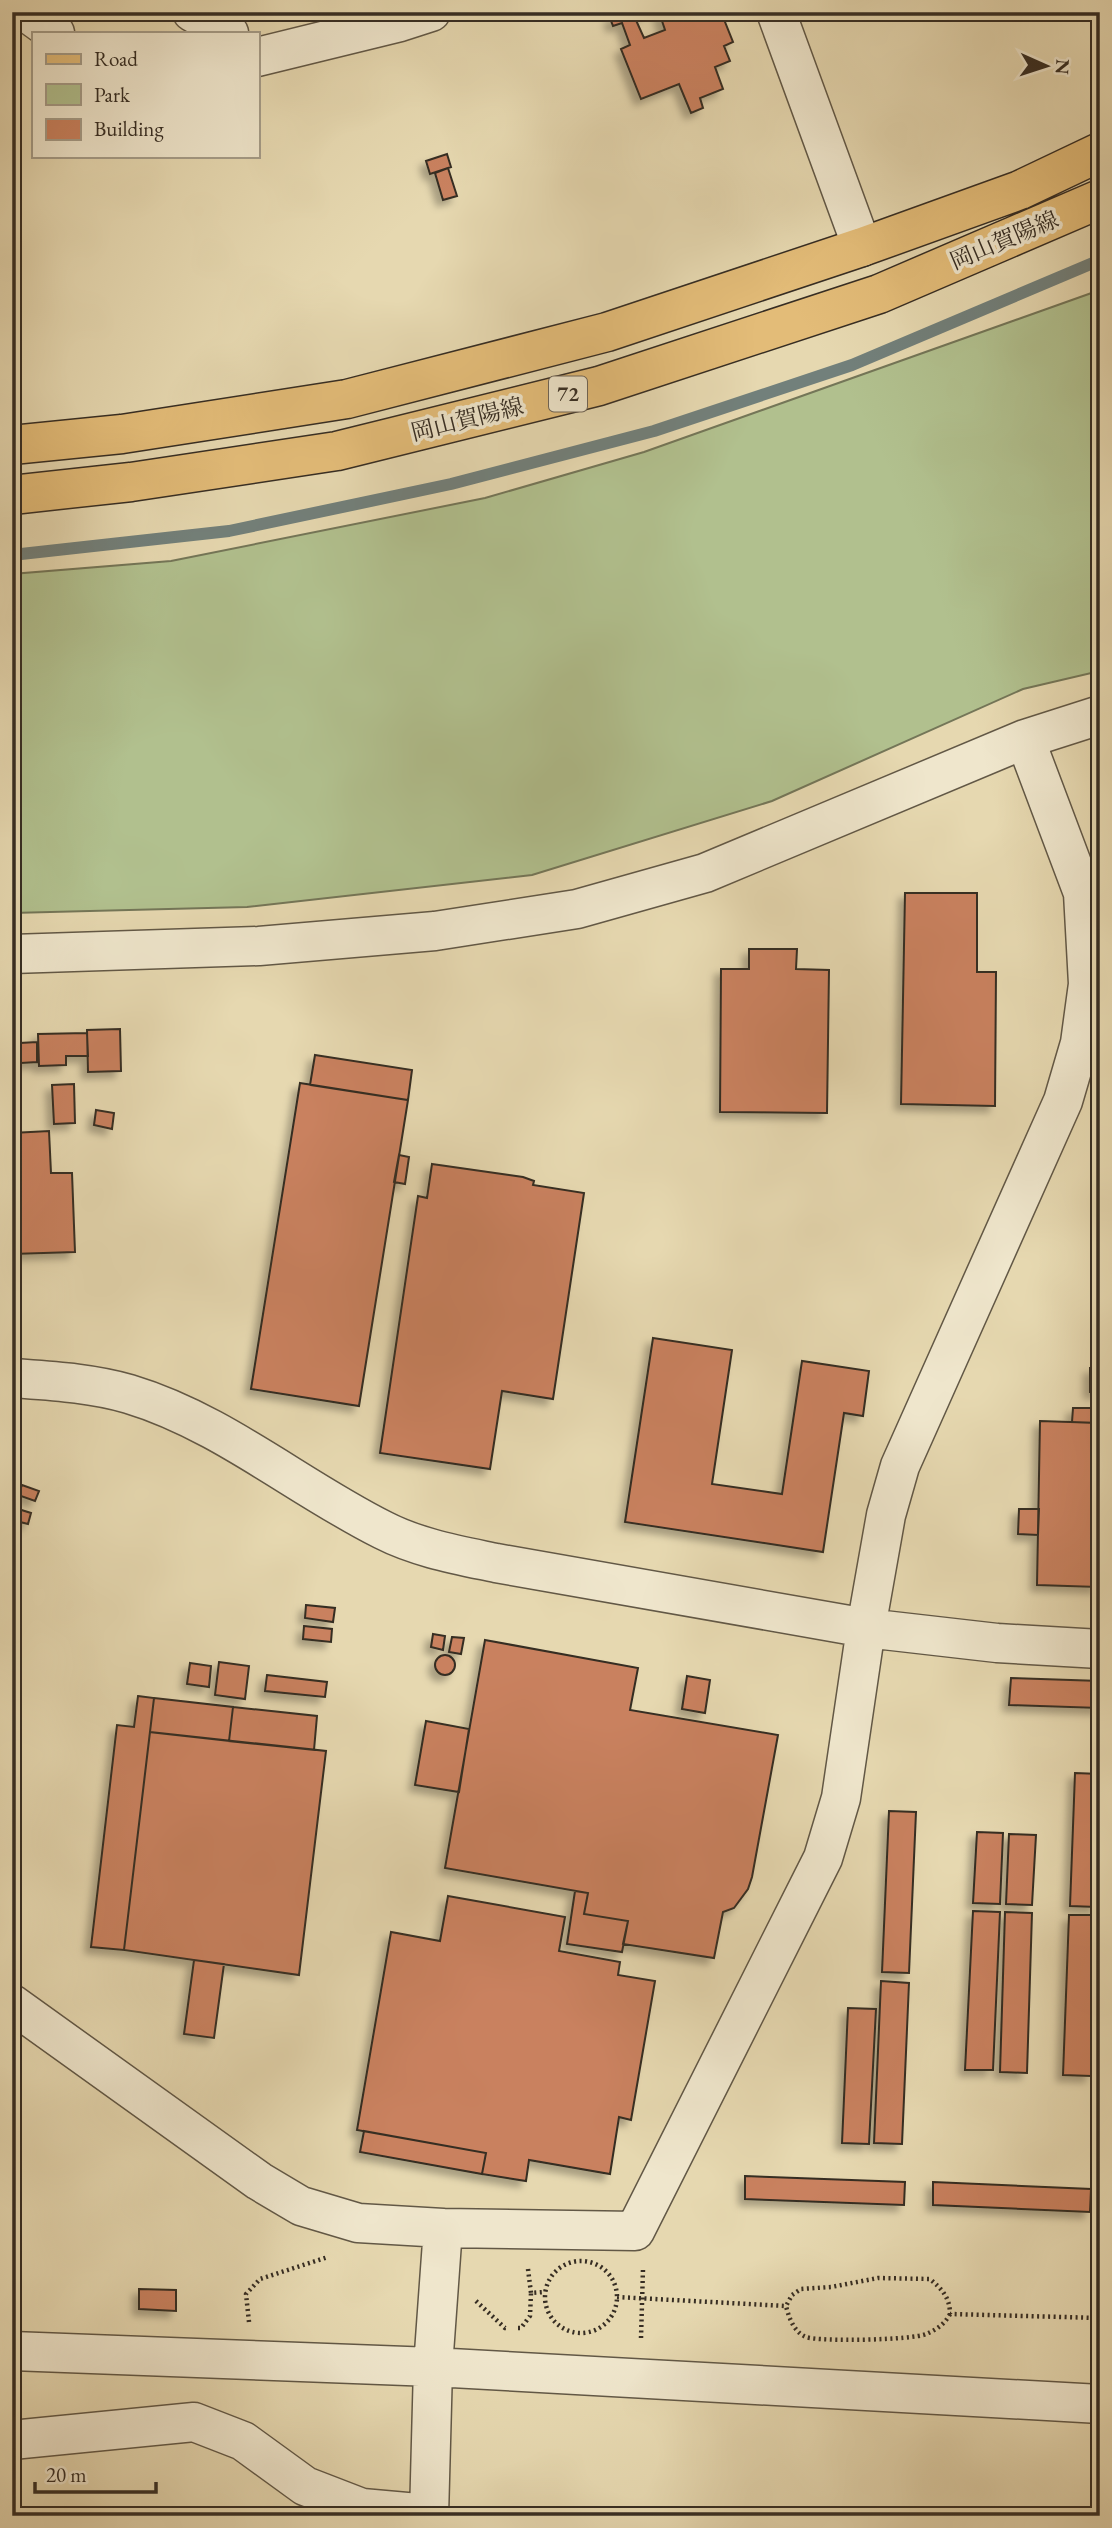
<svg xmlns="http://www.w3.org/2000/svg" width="1112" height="2528" font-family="'EB Garamond','Noto Serif JP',serif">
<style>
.green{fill:#b1c08e;stroke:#747658;stroke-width:2}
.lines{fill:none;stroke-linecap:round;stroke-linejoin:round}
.stream{stroke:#72807b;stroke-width:12}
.building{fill:#c9815e;stroke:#362d23;stroke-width:2;filter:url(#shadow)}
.minor-casing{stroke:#625846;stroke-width:41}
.major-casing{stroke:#362d23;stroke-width:41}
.path{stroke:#362d23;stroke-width:4.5;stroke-dasharray:2 3.5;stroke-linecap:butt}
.minor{stroke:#efe6cc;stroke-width:38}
.major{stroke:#e3bc78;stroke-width:38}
.labels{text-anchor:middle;stroke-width:7;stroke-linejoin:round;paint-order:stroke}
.shield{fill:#efe6cc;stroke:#6e6456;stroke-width:2}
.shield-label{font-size:21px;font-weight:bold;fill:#362d23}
.street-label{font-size:23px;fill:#362d23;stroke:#efe6cc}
</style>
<defs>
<filter id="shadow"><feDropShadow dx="-6" dy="6" stdDeviation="3.5" flood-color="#0004"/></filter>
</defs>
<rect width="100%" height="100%" fill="#e6d8b0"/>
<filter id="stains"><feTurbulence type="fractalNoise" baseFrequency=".00286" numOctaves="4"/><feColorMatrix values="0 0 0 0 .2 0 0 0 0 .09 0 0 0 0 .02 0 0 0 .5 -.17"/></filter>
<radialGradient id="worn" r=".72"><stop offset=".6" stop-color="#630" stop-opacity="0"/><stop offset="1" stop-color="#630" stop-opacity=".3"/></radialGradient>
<path class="green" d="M1100 290V671L1023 689 772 801 532 875 247 907 12 913V574L171 561 485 498 644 452Z"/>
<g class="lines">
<path class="stream" d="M12 555 229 531 451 484 654 431 852 365 1100 260"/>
</g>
<path class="building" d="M624 12H650L635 18 644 38 665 30 659 12H701L702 16 711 12H721L733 42 724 46 730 61 715 67 723 89 700 98 703 108 691 113 679 84 641 99 621 49 630 45 622 23 613 26 610 18Z
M447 154 451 167 430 174 426 161Z
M448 168 457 196 443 200 435 173Z
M905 893H977V972H996L995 1106 901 1104Z
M749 949H797L796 969 829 970 827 1113 720 1112 721 969H749Z
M120 1029 121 1071 88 1072 87 1030Z
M87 1033 88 1056H66V1065L39 1066 38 1034Z
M37 1042V1062L21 1063 20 1043Z
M315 1055 412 1070 408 1100 310 1085Z
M300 1083 408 1100 359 1406 251 1389Z
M74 1084 75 1123 54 1124 52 1085Z
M96 1110 114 1113 112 1129 94 1125Z
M49 1131 51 1173H72L75 1252 12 1254V1133Z
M399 1155 409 1157 405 1184 394 1182Z
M432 1164 523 1177 534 1181 533 1185 584 1193 553 1399 502 1391 490 1469 380 1453 418 1196 427 1198Z
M653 1338 732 1350 712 1484 782 1494 802 1361 869 1371 863 1416 844 1413 823 1552 625 1522Z
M1090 1368H1100V1392H1090Z
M1073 1408H1095V1423L1072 1422Z
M1040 1421 1100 1423 1098 1587 1037 1585Z
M22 1485 39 1491 35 1501 18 1495Z
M12 1507 31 1513 28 1524 12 1520Z
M1019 1509H1039L1038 1535 1018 1534Z
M306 1605 335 1608 333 1622 305 1618Z
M304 1626 332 1629 331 1642 303 1639Z
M433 1634 445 1636 443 1650 431 1647Z
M452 1637 464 1638 461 1654 449 1652Z
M485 1640 638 1668 630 1710 778 1735 752 1877 748 1889 734 1908 723 1912 714 1958 623 1944 628 1921 584 1914 588 1893 445 1868Z
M435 1665a10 10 0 1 1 20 0a10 10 0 1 1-20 0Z
M219 1662 249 1666 245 1699 215 1695Z
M190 1663 211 1666 209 1687 187 1684Z
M267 1675 327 1682 325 1697 265 1691Z
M687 1676 710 1680 705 1713 682 1709Z
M1011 1678 1100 1681V1708L1009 1705Z
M138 1696 154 1698 124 1950 91 1947 117 1725 134 1727Z
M154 1698 233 1707 229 1741 150 1732Z
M233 1707 317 1716 314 1750 229 1741Z
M426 1721 469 1729 459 1792 415 1785Z
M150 1732 326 1751 299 1975 124 1950Z
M1075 1773 1100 1774 1097 1907 1070 1906Z
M889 1811 916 1812 909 1973 882 1972Z
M977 1832 1003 1833 1000 1904 973 1903Z
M1009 1834 1036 1835 1032 1905 1006 1904Z
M575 1891 588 1893 584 1914 628 1921 622 1952 567 1944Z
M448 1896 565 1917 559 1951 620 1962 618 1975 655 1981 631 2120 619 2117 610 2174 529 2160 526 2181 482 2174 486 2153 357 2130 391 1932 440 1941Z
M973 1911 1000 1912 993 2070H965Z
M1005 1912 1032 1913 1027 2073 1000 2072Z
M1069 1915H1097L1091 2076 1063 2075Z
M194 1960 224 1964 214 2038 184 2034Z
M881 1981 909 1983 902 2144 874 2143Z
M848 2008 876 2009 869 2144 842 2143Z
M364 2131 486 2153 482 2174 360 2152Z
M745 2176 905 2182 904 2205 745 2199Z
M933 2182 1091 2189 1090 2212 933 2205Z
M139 2289 176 2290V2311L139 2309Z"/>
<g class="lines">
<defs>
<path id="minor" d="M26 12 55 33
M192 12 229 33
M776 12 862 247
M257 57 400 22 431 12
M12 954 259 946 435 931 577 909 705 873 1025 739 1100 715
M12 1378C52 1381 91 1383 129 1394 222 1422 297 1487 383 1530 418 1548 458 1555 496 1563L866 1628 997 1643 1100 1649
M12 2004 259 2181 301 2206 358 2223 443 2228 635 2231 823 1858 841 1798 866 1628 886 1515 900 1466 1063 1101 1080 1043 1088 984 1083 893 1025 739
M12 2351 433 2367 1100 2404
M12 2440 194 2422 243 2441 305 2486 362 2508 429 2514
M429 2516 433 2367 443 2228"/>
<path id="major" d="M12 445 122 434 347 399 607 332 862 247 1020 190 1100 152
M12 495 131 482 337 451 599 386 879 294 1100 199"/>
</defs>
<use href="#minor" class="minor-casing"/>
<use href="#major" class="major-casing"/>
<path class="path" d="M545 2297a36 36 0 1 1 72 0a36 36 0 1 1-72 0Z
M528 2269 531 2293 544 2292
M617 2297 786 2306
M476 2301 505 2328H509
M950 2314C945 2324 936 2330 926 2334 913 2340 820 2342 806 2337 794 2332 789 2318 786 2306L792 2295 801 2289 831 2287 878 2278 930 2279C942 2289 950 2298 950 2314L1100 2318
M249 2322 246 2294 260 2279 328 2257
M518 2328H521L530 2316 531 2293
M641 2338 643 2269"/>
<use href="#minor" class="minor"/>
<use href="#major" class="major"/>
</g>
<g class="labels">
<rect class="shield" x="549" y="376.5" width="38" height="35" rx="5"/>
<g class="shield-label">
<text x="568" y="401">72</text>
</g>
<g class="street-label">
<text transform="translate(1004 240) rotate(-23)" y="8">岡山賀陽線</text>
<text transform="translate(467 419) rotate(-14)" y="8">岡山賀陽線</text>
</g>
</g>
<rect width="1112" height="2528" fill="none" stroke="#e6d8b0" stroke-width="42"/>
<rect x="14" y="14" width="1084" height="2500" fill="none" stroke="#362d23" stroke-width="3.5"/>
<rect x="21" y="21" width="1070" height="2486" fill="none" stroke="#362d23" stroke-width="2"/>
<rect x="32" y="32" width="228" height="126" fill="#efe6cc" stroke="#a59c88" stroke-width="2"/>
<rect x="46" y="54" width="35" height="10" fill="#e3bc78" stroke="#a59c88" stroke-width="2"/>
<text x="94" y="66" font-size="21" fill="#362d23">Road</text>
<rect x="46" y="84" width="35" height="21" fill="#b1c08e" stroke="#a59c88" stroke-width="2"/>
<text x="94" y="102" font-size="21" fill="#362d23">Park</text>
<rect x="46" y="119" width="35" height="21" fill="#c9815e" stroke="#a59c88" stroke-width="2"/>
<text x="94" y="136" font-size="21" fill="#362d23">Building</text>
<g transform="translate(1046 66) rotate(93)" stroke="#efe6cc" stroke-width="5" paint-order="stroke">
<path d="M0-5L12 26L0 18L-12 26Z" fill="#362d23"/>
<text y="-10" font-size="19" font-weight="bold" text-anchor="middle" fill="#362d23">N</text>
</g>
<path d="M35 2482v10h121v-10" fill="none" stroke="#362d23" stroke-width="3.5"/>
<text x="46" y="2482" font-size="21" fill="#362d23" stroke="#efe6cc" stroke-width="5" paint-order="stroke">20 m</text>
<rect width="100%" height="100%" filter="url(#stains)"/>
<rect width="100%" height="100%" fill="url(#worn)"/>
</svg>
